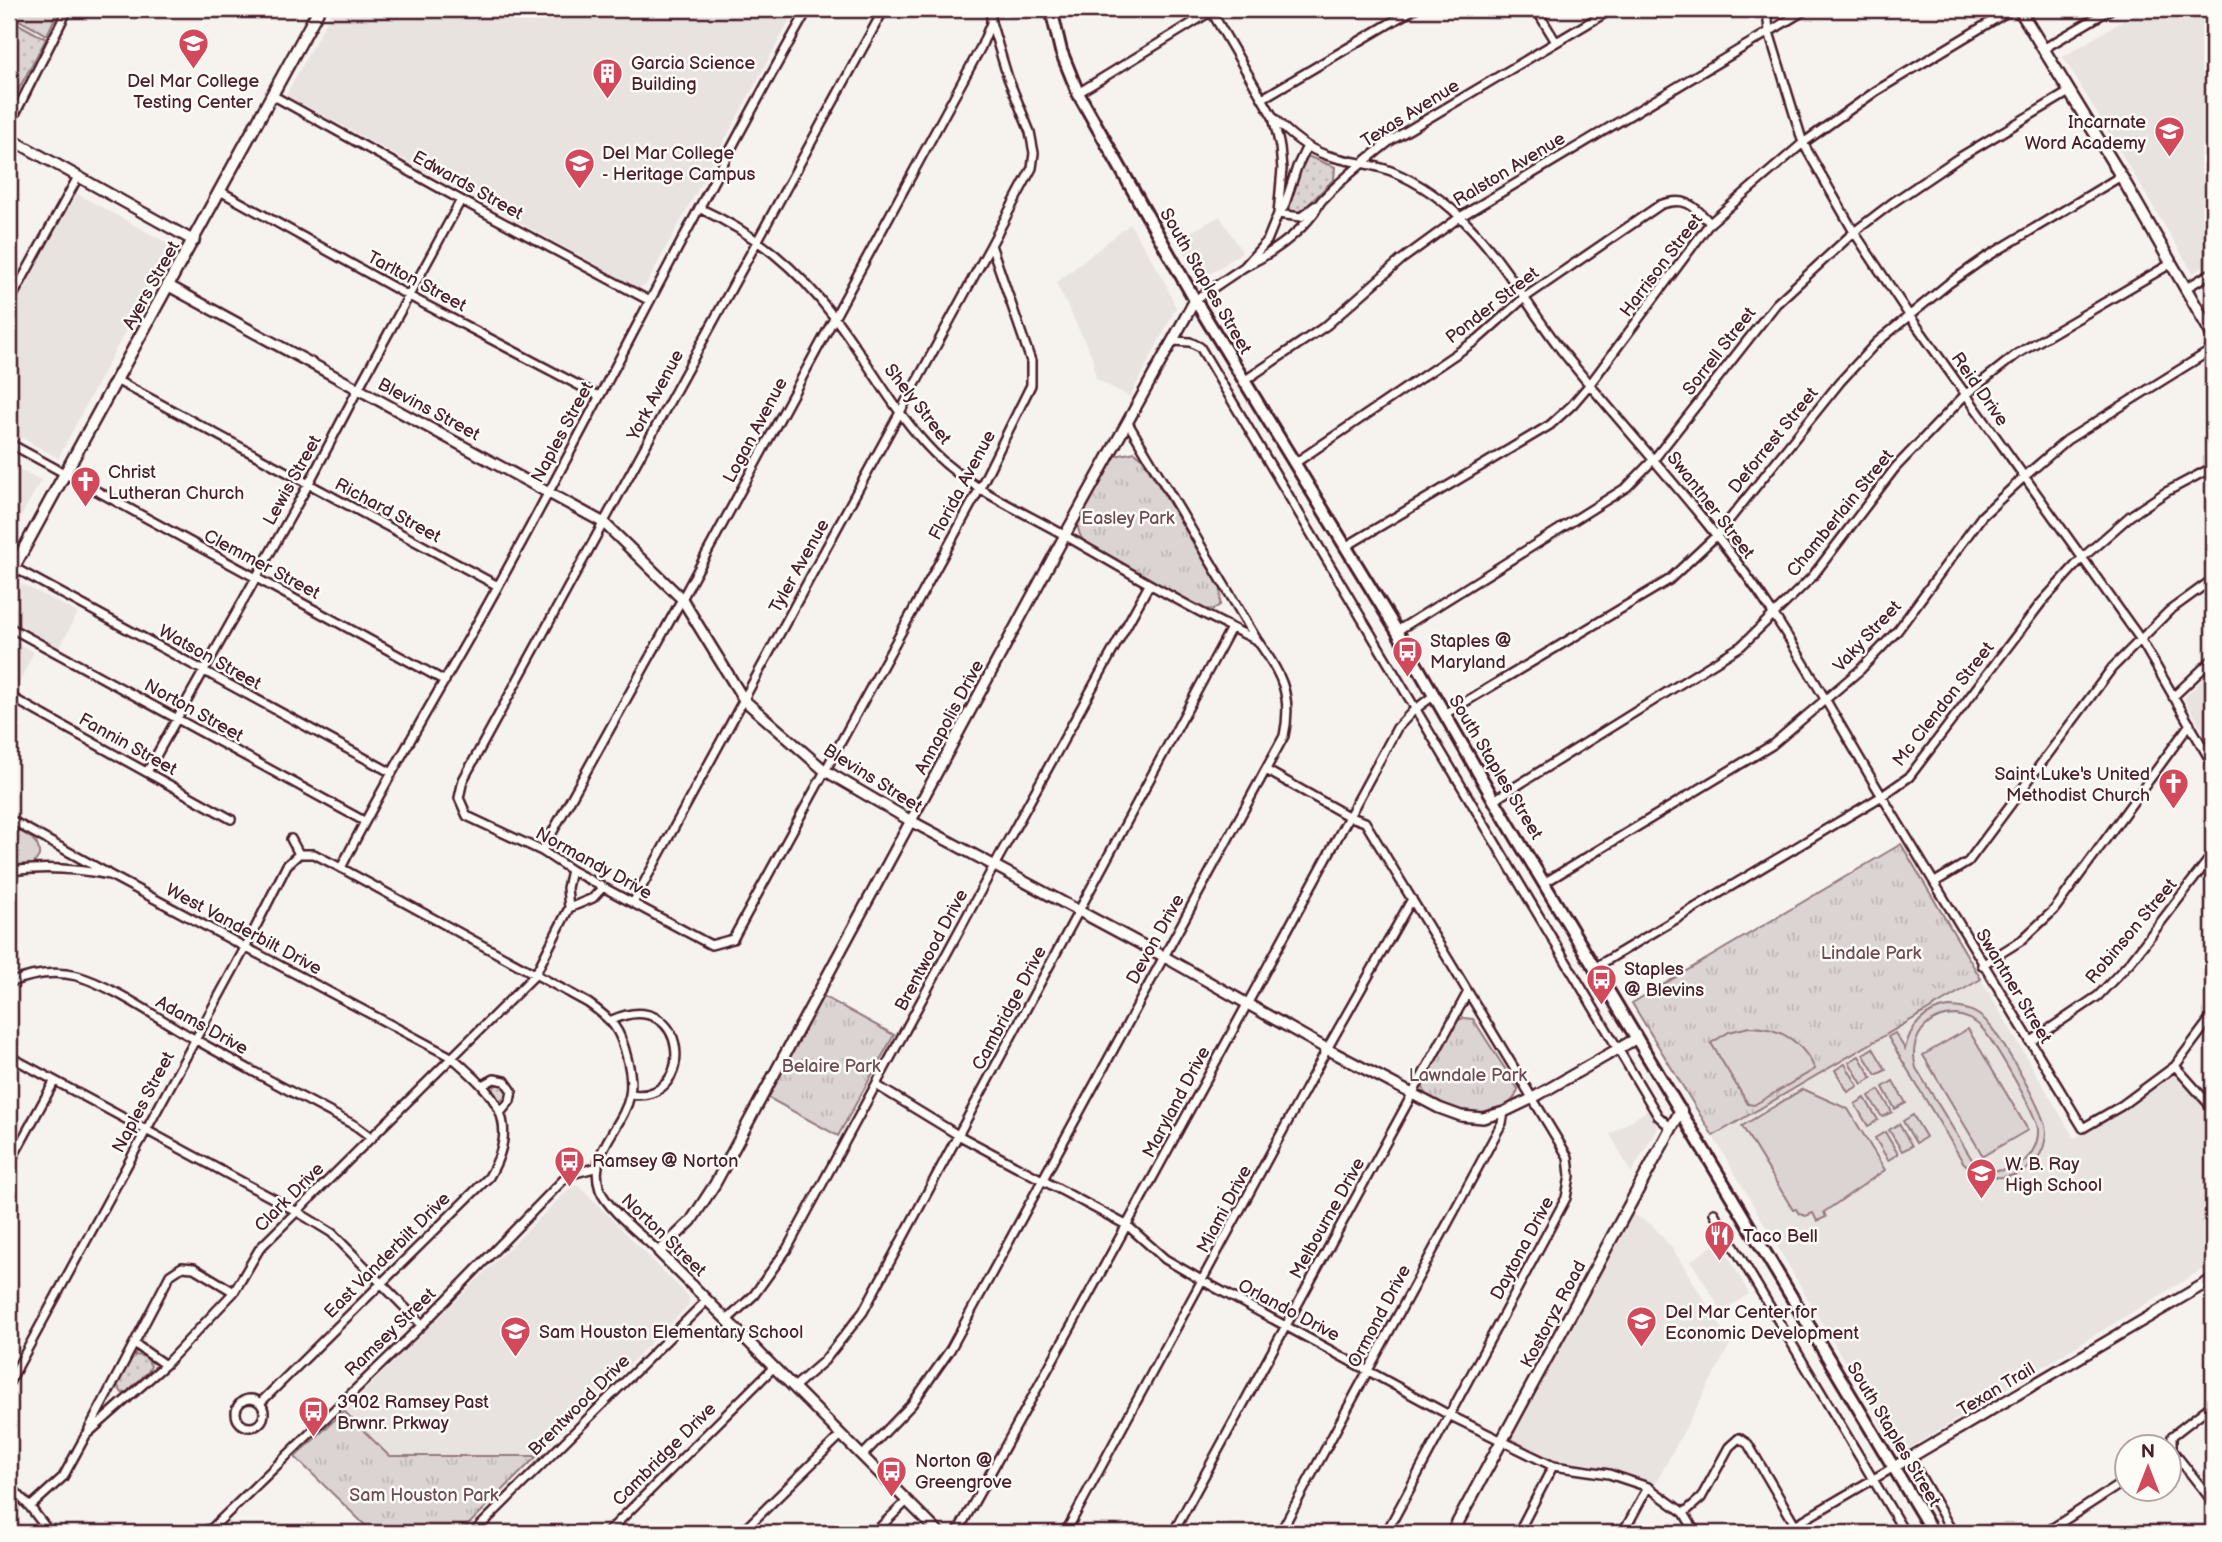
<svg xmlns="http://www.w3.org/2000/svg" width="2222" height="1542" font-family="'Balsamiq Sans',sans-serif">
<style>
.built{fill:#e9e3e0}
.grass{fill:url(#grass-dots);stroke:#937a7e;stroke-width:2}
.park{fill:url(#park-tufts);stroke:#937a7e;stroke-width:2}
.garden{fill:#dcd4d2;stroke:#937a7e;stroke-width:2;fill-rule:evenodd}
.lines{fill:none;stroke-linecap:round;stroke-linejoin:round}
.minor-casing{stroke:#4a1f2b;stroke-width:12}
.tertiary-casing{stroke:#4a1f2b;stroke-width:14}
.secondary-casing{stroke:#4a1f2b;stroke-width:15}
.primary-casing{stroke:#4a1f2b;stroke-width:16}
.minor{stroke:#fdfcf7;stroke-width:7}
.tertiary{stroke:#fdfcf7;stroke-width:9}
.secondary{stroke:#fdfcf7;stroke-width:10}
.primary{stroke:#fdfcf7;stroke-width:10}
.labels{text-anchor:middle;stroke-width:5;stroke-linejoin:round;paint-order:stroke}
.poi-label{font-size:18px;fill:#4a1f2b;stroke:#fdfcf7;text-anchor:start}
.street-label{font-size:18px;fill:#4a1f2b;stroke:#fdfcf7}
.park-label{font-size:18px;fill:#6e4c55;stroke:#fdfcf7}
</style>
<defs>
<pattern id="grass-dots" width="8" height="8" patternUnits="userSpaceOnUse" patternTransform="scale(1.75)"><rect width="8" height="8" fill="#dcd4d2"/><path d="M2 2h.1M6 6h.1" fill="none" stroke="#beb6b4" stroke-width="1.8" stroke-linecap="round"/></pattern>
<pattern id="park-tufts" width="24" height="20" patternUnits="userSpaceOnUse" patternTransform="scale(1.75)"><rect width="24" height="20" fill="#dcd4d2"/><path d="M3 7l-1-3M5 7V3M7 7l1-3M15 17l-1-3M17 17v-4M19 17l1-3" fill="none" stroke="#beb6b4"/></pattern>
</defs>
<rect width="100%" height="100%" fill="#f6f3ef"/>
<filter id="ink" filterUnits="userSpaceOnUse"><feTurbulence type="fractalNoise" baseFrequency=".0143" numOctaves="2"/><feDisplacementMap in="SourceGraphic" scale="14" xChannelSelector="R" yChannelSelector="G"/><feConvolveMatrix kernelMatrix="1 2 1 2 8 2 1 2 1" color-interpolation-filters="sRGB"/></filter>
<g filter="url(#ink)">
<path class="built" d="M333 9H796L646 285 639 288 286 95Z
M2142 9H2213V261L2193 273 2063 57Z
M74 192 171 245 58 458 9 431V315Z
M1220 216 1242 252 1209 275 1204 271H1196L1177 239Z
M1130 224 1163 278 1176 308 1130 397 1096 379 1092 356 1056 283Z
M9 464 41 480 17 524 9 520Z
M22 584 78 613 60 647 9 620V608Z
M9 638 34 652 14 694 9 691Z
M2213 669V748L2184 698Z
M1981 979 2074 1138 2095 1128 2172 1072 2200 1102 2213 1126V1263L1905 1451 1896 1450 1713 1136Z
M1648 1110 1658 1127 1631 1173 1610 1134Z
M575 1185 580 1187 689 1297 688 1306 537 1456H388L344 1411 571 1187Z
M1635 1215 1652 1225 1673 1249 1731 1343 1655 1485 1622 1472 1559 1462 1538 1455 1511 1443 1508 1438 1629 1216Z
M1720 1240 1749 1294 1722 1312 1691 1261Z"/>
<path class="grass" d="M9 19 46 39 9 107Z
M1307 156 1335 167 1334 179 1303 210 1294 214 1291 212C1285 197 1298 169 1307 156Z
M492 1092a8 8 0 1 1 16 0a8 8 0 1 1-16 0Z
M136 1355 146 1357 151 1366 148 1372 127 1392 122 1393 117 1385 132 1358Z"/>
<path class="park" d="M9 9H59L47 35 9 15Z
M1135 452 1142 458 1221 589 1220 605 1214 609 1204 610 1084 542C1079 535 1077 529 1078 520L1110 461 1115 456Z
M9 826C22 833 41 838 39 856L33 865 9 868Z
M1901 844 1981 979 1713 1136 1632 1003Z
M823 996 894 1035 838 1136 767 1097Z
M1463 1018 1473 1019 1518 1089C1513 1113 1475 1116 1455 1109 1445 1105 1435 1099 1425 1094L1422 1084 1456 1021Z
M344 1411 389 1456H537L460 1533H373L295 1457Z"/>
<path class="garden" d="M1949 1007C1962 1007 1974 1010 1984 1019 1999 1033 2046 1114 2046 1132 2045 1177 1991 1191 1963 1162L1888 1037 1895 1033 1905 1049C1910 1026 1925 1010 1949 1007ZM1956 1015C1965 1016 1973 1020 1980 1026 1992 1038 2036 1113 2038 1129 2039 1145 2029 1161 2014 1168 2000 1173 1985 1170 1973 1161L1916 1068C1908 1039 1926 1015 1956 1015Z
M1749 1027C1780 1027 1802 1041 1815 1069L1754 1105 1748 1104 1711 1043 1729 1032Z
M1968 1029 2028 1130 1983 1156 1923 1055Z
M1873 1048 1886 1070 1876 1075 1863 1054Z
M1859 1056 1872 1078 1862 1084 1849 1062Z
M1845 1064 1858 1086 1848 1092 1835 1070Z
M1893 1081 1906 1103 1895 1109 1883 1087Z
M1803 1089 1848 1109 1885 1170 1824 1212 1826 1217 1817 1221 1813 1213 1806 1216 1799 1214 1796 1209 1793 1210 1742 1126Z
M1879 1090 1892 1112 1882 1117 1869 1096Z
M1865 1098 1878 1120 1868 1126 1855 1104Z
M1913 1115 1926 1137 1916 1143 1903 1121Z
M1899 1124 1912 1146 1902 1151 1889 1130Z
M1885 1132 1898 1154 1888 1160 1875 1138Z"/>
<g class="lines">
<defs>
<path id="minor" d="M884 9 463 780 459 798 467 816 542 851 571 870 711 945 733 939 979 490 1031 385V361L991 245 1032 168 1034 153 1030 132 1008 78 991 22V9
M1210 9 1273 117C1288 133 1305 148 1326 155 1347 162 1370 163 1391 171 1423 184 1448 203 1471 228 1506 265 1531 311 1562 351 1633 440 1712 520 1774 615 1813 675 1846 737 1883 798 1950 908 2016 1018 2083 1128L2121 1106 2175 1066 2213 1015
M1536 9 1556 42
M1767 9 1769 32 1803 143 1854 232 1909 315 2141 640 2213 765
M2043 49 2111 9
M1078 93 1215 9
M272 95 461 200 650 301
M1263 98 1414 9
M1273 117 1280 147 1282 169 1278 214
M9 126 68 9
M220 191 409 296 599 396
M699 208C756 234 797 268 834 317 869 362 895 414 935 454 973 491 1020 510 1066 536 1129 572 1191 610 1257 640
M1278 214 1301 217 1315 206
M1244 267C1269 255 1297 236 1314 213 1317 208 1319 203 1323 199 1343 178 1367 159 1390 141L1612 9
M2186 288 2213 272
M1195 300 1244 267 1267 241 1278 214 1284 207 1297 167 1307 146
M9 303 78 177
M1173 341 1190 342 1200 347 1658 1116 1671 1128
M116 380 498 586
M1244 381 1327 325 1401 260 1460 217 1807 9
M9 443 445 681
M1295 463 1478 339 1524 298 1660 205C1686 196 1693 205 1710 223
M1345 547 1550 425 1572 405 1590 384 1710 223 1803 143 1876 91 2012 9
M13 567 392 773
M9 627 364 821
M1397 631 1627 487 1655 458 1776 304 1854 232 1892 203 1957 159 2069 92
M9 696 231 819
M2173 697 2213 659
M1445 714 1669 580 1717 535 1840 382 1876 343 1948 284 1985 258 2121 176
M1266 770 1348 816 1365 822 1568 1157 1570 1176 1566 1198 1386 1533
M147 772 308 485 358 389 461 200
M1494 800 1741 646 1812 577 1895 468 1965 395 2017 354 2172 263
M9 819 107 873
M291 839 299 854
M542 851 682 599 981 47 991 23
M299 854H314L341 868 588 1003C612 1020 620 1028 627 1058 630 1069 632 1083 630 1095 623 1129 587 1151 600 1190 608 1210 643 1236 659 1252
M341 868C389 772 446 681 498 586 603 395 700 199 808 9
M9 871C44 866 75 868 110 875L453 1058C495 1095 522 1121 489 1177L260 1403
M1935 882 1968 862 2112 668 2169 611 2213 579
M1544 883 1772 745 1860 670 1898 630 1982 516 2024 477 2067 440 2213 349
M633 903 991 245
M569 908 593 898 603 887
M1982 965 2022 940 2054 910 2190 724
M1594 968 1882 796 1909 777 2041 603 2082 558 2130 516 2166 492 2213 467
M9 983C31 974 54 970 77 976 113 986 157 1018 191 1037 245 1068 301 1097 356 1126L372 1138
M612 1020C689 985 698 1105 630 1094
M2030 1042 2098 996 2131 961 2213 854
M9 1056 296 1211 332 1233 422 1325
M2175 1066 2207 1102 2213 1112
M483 1085 494 1079 505 1081 512 1091 510 1101 500 1113
M876 1085 958 1135 1128 1226 1165 1259 1203 1281 1451 1416 1553 1466 1609 1474 1648 1487 1684 1513 1696 1533
M9 1164 54 1082
M1714 1213 1905 1533
M727 1320 754 1295 787 1249 994 866 1149 585
M135 1344 165 1365
M9 1383 245 948 287 865 299 854
M794 1387 824 1361 863 1312 1231 628
M236 1413a14 14 0 1 1 28 0a14 14 0 1 1-28 0Z
M89 1429 170 1275 182 1267 194 1268 234 1292
M2172 1450 2213 1502
M2170 1452 2172 1450V1436L2213 1404
M862 1456 912 1404 950 1350 1284 736C1293 695 1281 673 1257 640L1128 423
M1910 1458 1953 1533
M9 1485 30 1507 50 1533
M30 1507 63 1477 86 1435 165 1365 234 1292 260 1248 535 975 569 908 567 888 571 870
M1684 1513 1701 1498 1729 1447 1739 1438 1748 1444 1800 1533
M1795 1525 1894 1467
M210 1530 422 1325 568 1175 598 1167
M473 1533 707 1300
M607 1533 774 1367
M741 1533 841 1435
M874 1533 907 1501
M957 1533C1106 1266 1251 997 1397 728L1413 711 1433 696
M1063 1533 1069 1526 1327 1049 1412 899
M1173 1533 1468 992
M1280 1533 1502 1123 1504 1112
M1518 1533 1553 1466
M1623 1533 1648 1487
M2045 1533 2128 1479"/>
<path id="tertiary" d="M9 138 194 241
M169 286 604 523 682 599 744 700 824 770 911 821 1163 956 1327 1049 1439 1108 1461 1116 1483 1118 1504 1112 1531 1099 1637 1038
M1894 1467 2213 1279
M200 1533 210 1530
M939 1533 659 1252 691 1221 715 1184 1065 535 1195 300"/>
<path id="secondary" d="M2019 9 2121 176 2213 336
M9 576 319 9
M1452 1533 1681 1110"/>
<path id="primary" d="M1051 9 1061 51 1078 93 1195 300 1397 631 1494 800 1933 1533"/>
</defs>
<use href="#minor" class="minor-casing"/>
<use href="#tertiary" class="tertiary-casing"/>
<use href="#secondary" class="secondary-casing"/>
<use href="#primary" class="primary-casing"/>
<use href="#minor" class="minor"/>
<use href="#tertiary" class="tertiary"/>
<use href="#secondary" class="secondary"/>
<use href="#primary" class="primary"/>
</g>
</g>
<defs>
<symbol id="university-pin" viewBox="-11 -11 22 30"><path d="M0 17L-7.5 6A9.5 9.5 0 1 1 7.5 6Z" fill="#d1495b" stroke="#fdfcf7"/><path d="M0-5L7-2L0 1L-7-2ZM-4 1L0 2.5L4 1V4Q0 6-4 4Z" fill="#fff"/></symbol>
<symbol id="building-pin" viewBox="-11 -11 22 30"><path d="M0 17L-7.5 6A9.5 9.5 0 1 1 7.5 6Z" fill="#d1495b" stroke="#fdfcf7"/><path d="M-4-6H4V6H1V3H-1V6H-4ZM-2.5-4.3h1.7v1.8h-1.7ZM.8-4.3h1.7v1.8H.8ZM-2.5-1h1.7V.8h-1.7ZM.8-1h1.7V.8H.8Z" fill="#fff"/></symbol>
<symbol id="school-pin" viewBox="-11 -11 22 30"><path d="M0 17L-7.5 6A9.5 9.5 0 1 1 7.5 6Z" fill="#d1495b" stroke="#fdfcf7"/><path d="M0-5L7-2L0 1L-7-2ZM-4 1L0 2.5L4 1V4Q0 6-4 4Z" fill="#fff"/></symbol>
<symbol id="church-pin" viewBox="-11 -11 22 30"><path d="M0 17L-7.5 6A9.5 9.5 0 1 1 7.5 6Z" fill="#d1495b" stroke="#fdfcf7"/><path d="M-1.2-6h2.4v3.5h3.3v2.4h-3.3V6h-2.4V-.1h-3.3v-2.4h3.3Z" fill="#fff"/></symbol>
<symbol id="bus-pin" viewBox="-11 -11 22 30"><path d="M0 17L-7.5 6A9.5 9.5 0 1 1 7.5 6Z" fill="#d1495b" stroke="#fdfcf7"/><path d="M-5-6H5V4H4V6H2V4H-2V6H-4V4H-5ZM-3.5-4V0h7V-4ZM-3.5 1.2v1.5H-2V1.2ZM2 1.2v1.5H3.5V1.2Z" fill="#fff"/></symbol>
<symbol id="restaurant-pin" viewBox="-11 -11 22 30"><path d="M0 17L-7.5 6A9.5 9.5 0 1 1 7.5 6Z" fill="#d1495b" stroke="#fdfcf7"/><path d="M-5-6h1v4h1v-4h1v4h1v-4h1v5L-1.5 .5V6h-2V.5L-5-1ZM5-6V6H3V1.5H1.5Q1.5-4 5-6Z" fill="#fff"/></symbol>
</defs>
<g fill-rule="evenodd">
<use href="#university-pin" x="176" y="26" width="35" height="47"/>
<use href="#building-pin" x="590" y="56" width="35" height="47"/>
<use href="#school-pin" x="2152" y="114" width="35" height="47"/>
<use href="#university-pin" x="562" y="146" width="35" height="47"/>
<use href="#church-pin" x="68" y="464" width="35" height="47"/>
<use href="#bus-pin" x="1390" y="634" width="35" height="47"/>
<use href="#church-pin" x="2156" y="766" width="35" height="47"/>
<use href="#bus-pin" x="1584" y="962" width="35" height="47"/>
<use href="#bus-pin" x="552" y="1144" width="35" height="47"/>
<use href="#school-pin" x="1964" y="1156" width="35" height="47"/>
<use href="#restaurant-pin" x="1702" y="1218" width="35" height="47"/>
<use href="#university-pin" x="1624" y="1304" width="35" height="47"/>
<use href="#school-pin" x="498" y="1314" width="35" height="47"/>
<use href="#bus-pin" x="296" y="1394" width="35" height="47"/>
<use href="#bus-pin" x="874" y="1454" width="35" height="47"/>
</g>
<g class="labels">
<g class="poi-label">
<text x="631" y="69">Garcia Science<tspan x="631" dy="21">Building</tspan></text>
<text x="193" y="87" text-anchor="middle">Del Mar College<tspan x="193" dy="21">Testing Center</tspan></text>
<text x="2146" y="128" text-anchor="end">Incarnate<tspan x="2146" dy="21">Word Academy</tspan></text>
<text x="602" y="159">Del Mar College<tspan x="602" dy="21">- Heritage Campus</tspan></text>
<text x="108" y="478">Christ<tspan x="108" dy="21">Lutheran Church</tspan></text>
<text x="1430" y="647">Staples @<tspan x="1430" dy="21">Maryland</tspan></text>
<text x="2150" y="780" text-anchor="end">Saint Luke's United<tspan x="2150" dy="21">Methodist Church</tspan></text>
<text x="1624" y="975">Staples<tspan x="1624" dy="21">@ Blevins</tspan></text>
<text x="592" y="1167">Ramsey @ Norton</text>
<text x="2005" y="1170">W. B. Ray<tspan x="2005" dy="21">High School</tspan></text>
<text x="1743" y="1242">Taco Bell</text>
<text x="1665" y="1318">Del Mar Center for<tspan x="1665" dy="21">Economic Development</tspan></text>
<text x="539" y="1338">Sam Houston Elementary School</text>
<text x="337" y="1408">3902 Ramsey Past<tspan x="337" dy="21">Brwnr. Prkway</tspan></text>
<text x="915" y="1467">Norton @<tspan x="915" dy="21">Greengrove</tspan></text>
</g>
<g class="street-label">
<text transform="translate(1410 113) rotate(-32)" y="6">Texas Avenue</text>
<text transform="translate(1509 169) rotate(-31)" y="6">Ralston Avenue</text>
<text transform="translate(468 185) rotate(29)" y="6">Edwards Street</text>
<text transform="translate(1661 265) rotate(-53)" y="6">Harrison Street</text>
<text transform="translate(417 281) rotate(28)" y="6">Tarlton Street</text>
<text transform="translate(1206 281) rotate(60)" y="6">South Staples Street</text>
<text transform="translate(151 285) rotate(-61)" y="6">Ayers Street</text>
<text transform="translate(1492 305) rotate(-38)" y="6">Ponder Street</text>
<text transform="translate(1719 351) rotate(-52)" y="6">Sorrell Street</text>
<text transform="translate(1980 389) rotate(55)" y="6">Reid Drive</text>
<text transform="translate(655 395) rotate(-62)" y="6">York Avenue</text>
<text transform="translate(918 404) rotate(52)" y="6">Shely Street</text>
<text transform="translate(429 409) rotate(28)" y="6">Blevins Street</text>
<text transform="translate(755 430) rotate(-62)" y="6">Logan Avenue</text>
<text transform="translate(562 432) rotate(-62)" y="6">Naples Street</text>
<text transform="translate(1773 440) rotate(-51)" y="6">Deforrest Street</text>
<text transform="translate(292 480) rotate(-61)" y="6">Lewis Street</text>
<text transform="translate(962 485) rotate(-62)" y="6">Florida Avenue</text>
<text transform="translate(1711 505) rotate(52)" y="6">Swantner Street</text>
<text transform="translate(388 510) rotate(28)" y="6">Richard Street</text>
<text transform="translate(1840 513) rotate(-51)" y="6">Chamberlain Street</text>
<text transform="translate(262 564) rotate(28)" y="6">Clemmer Street</text>
<text transform="translate(799 566) rotate(-61)" y="6">Tyler Avenue</text>
<text transform="translate(1867 636) rotate(-47)" y="6">Vaky Street</text>
<text transform="translate(210 657) rotate(29)" y="6">Watson Street</text>
<text transform="translate(1943 704) rotate(-52)" y="6">Mc Clendon Street</text>
<text transform="translate(194 710) rotate(29)" y="6">Norton Street</text>
<text transform="translate(949 717) rotate(-62)" y="6">Annapolis Drive</text>
<text transform="translate(128 744) rotate(29)" y="6">Fannin Street</text>
<text transform="translate(1496 767) rotate(59)" y="6">South Staples Street</text>
<text transform="translate(873 778) rotate(32)" y="6">Blevins Street</text>
<text transform="translate(594 863) rotate(29)" y="6">Normandy Drive</text>
<text transform="translate(244 929) rotate(28)" y="6">West Vanderbilt Drive</text>
<text transform="translate(2131 931) rotate(-50)" y="6">Robinson Street</text>
<text transform="translate(1155 939) rotate(-61)" y="6">Devon Drive</text>
<text transform="translate(931 950) rotate(-62)" y="6">Brentwood Drive</text>
<text transform="translate(2014 986) rotate(59)" y="6">Swantner Street</text>
<text transform="translate(1009 1008) rotate(-62)" y="6">Cambridge Drive</text>
<text transform="translate(202 1025) rotate(29)" y="6">Adams Drive</text>
<text transform="translate(143 1102) rotate(-62)" y="6">Naples Street</text>
<text transform="translate(1176 1102) rotate(-62)" y="6">Maryland Drive</text>
<text transform="translate(289 1197) rotate(-45)" y="6">Clark Drive</text>
<text transform="translate(1224 1209) rotate(-62)" y="6">Miami Drive</text>
<text transform="translate(1327 1218) rotate(-61)" y="6">Melbourne Drive</text>
<text transform="translate(664 1235) rotate(44)" y="6">Norton Street</text>
<text transform="translate(1522 1248) rotate(-62)" y="6">Daytona Drive</text>
<text transform="translate(387 1255) rotate(-45)" y="6">East Vanderbilt Drive</text>
<text transform="translate(1289 1310) rotate(28)" y="6">Orlando Drive</text>
<text transform="translate(1553 1314) rotate(-62)" y="6">Kostoryz Road</text>
<text transform="translate(1379 1316) rotate(-62)" y="6">Ormond Drive</text>
<text transform="translate(390 1332) rotate(-44)" y="6">Ramsey Street</text>
<text transform="translate(1996 1389) rotate(-31)" y="6">Texan Trail</text>
<text transform="translate(579 1405) rotate(-45)" y="6">Brentwood Drive</text>
<text transform="translate(1894 1434) rotate(59)" y="6">South Staples Street</text>
<text transform="translate(664 1454) rotate(-45)" y="6">Cambridge Drive</text>
</g>
<g class="park-label">
<text x="1128" y="524">Easley Park</text>
<text x="1871" y="959">Lindale Park</text>
<text x="831" y="1072">Belaire Park</text>
<text x="1468" y="1081">Lawndale Park</text>
<text x="424" y="1501">Sam Houston Park</text>
</g>
</g>
<rect width="2222" height="1542" fill="none" stroke="#fdfcf7" stroke-width="35"/>
<rect x="18" y="18" width="2187" height="1507" fill="none" stroke="#4a1f2b" stroke-width="2.5" filter="url(#ink)"/>
<g transform="translate(2148 1468)"><circle r="33" fill="#fdfcf7" stroke="#b5a4a5" stroke-width="2"/>
<path d="M0-5L12 26L0 18L-12 26Z" fill="#d1495b"/>
<text y="-10" font-size="19" font-weight="bold" text-anchor="middle" fill="#4a1f2b">N</text>
</g>
</svg>
